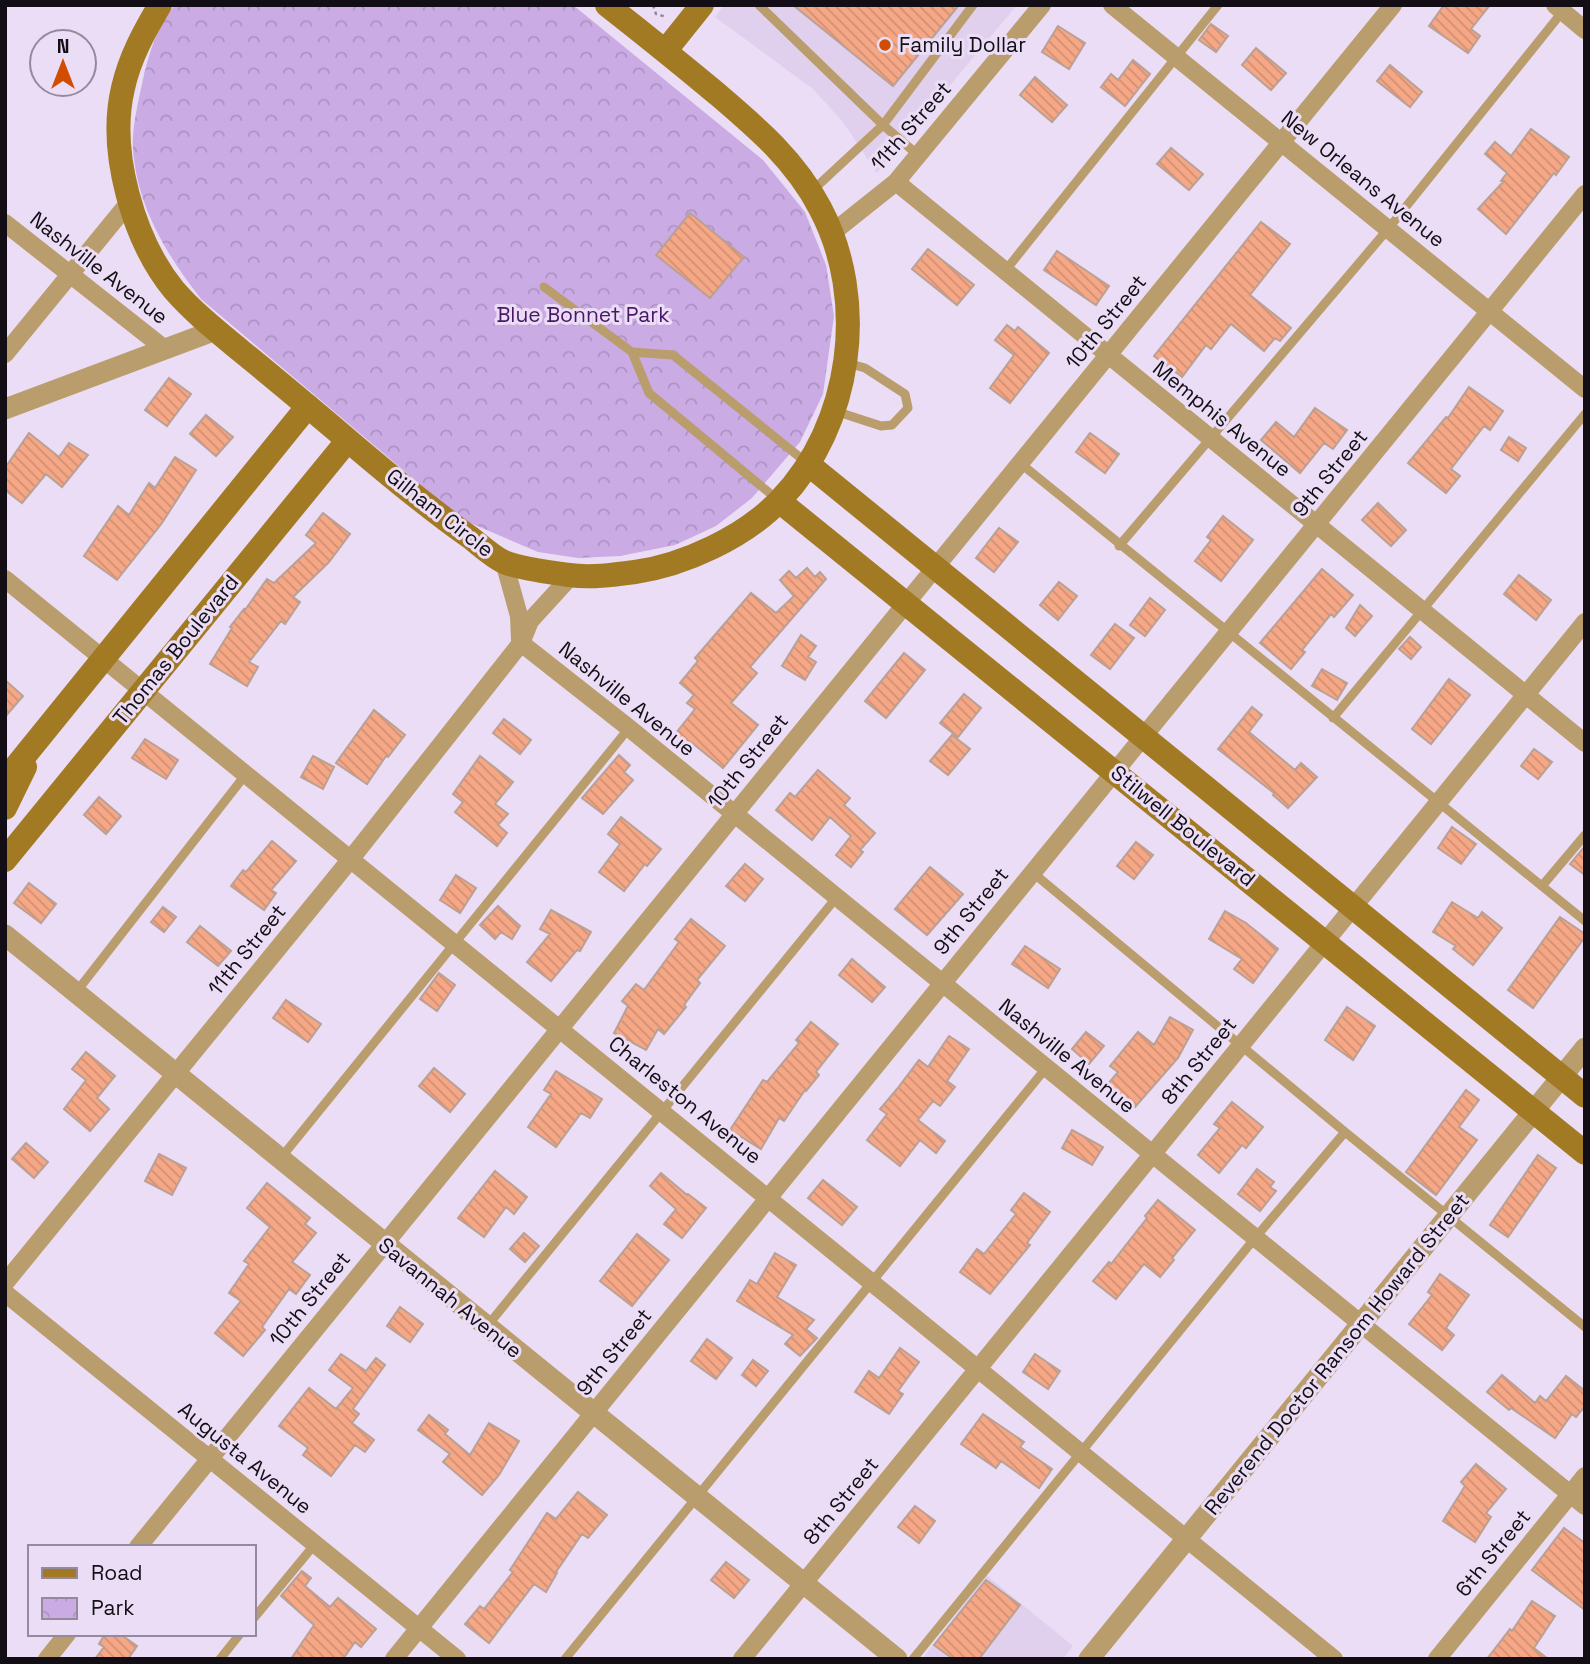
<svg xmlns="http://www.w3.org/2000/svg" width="1590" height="1664" font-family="'Space Grotesk',sans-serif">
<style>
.built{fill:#e0d0ee}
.park{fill:url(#park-crowns)}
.building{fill:url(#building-back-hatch);stroke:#baa095;stroke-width:2}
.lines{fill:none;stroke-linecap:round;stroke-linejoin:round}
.path{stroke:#93899a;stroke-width:2.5;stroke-dasharray:3.5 3.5;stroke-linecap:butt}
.service{stroke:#b99d6c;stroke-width:9}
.minor{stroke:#b99d6c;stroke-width:18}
.tertiary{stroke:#b99d6c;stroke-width:21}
.secondary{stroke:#a37a24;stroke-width:24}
.poi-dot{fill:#d14d01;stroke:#eaddf5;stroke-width:2.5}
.labels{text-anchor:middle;stroke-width:6;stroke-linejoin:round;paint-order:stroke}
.poi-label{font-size:21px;fill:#130e16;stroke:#eaddf5;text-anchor:start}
.street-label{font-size:21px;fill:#130e16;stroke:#eaddf5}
.park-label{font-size:21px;fill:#491767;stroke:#eaddf5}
</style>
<defs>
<pattern id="park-crowns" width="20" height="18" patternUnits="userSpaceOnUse" patternTransform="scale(1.75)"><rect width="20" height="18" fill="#cbabe4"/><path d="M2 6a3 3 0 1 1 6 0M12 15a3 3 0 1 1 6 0" fill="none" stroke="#ad92c3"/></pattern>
<pattern id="building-back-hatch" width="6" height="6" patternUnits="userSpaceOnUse" patternTransform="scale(1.75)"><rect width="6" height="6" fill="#f6a886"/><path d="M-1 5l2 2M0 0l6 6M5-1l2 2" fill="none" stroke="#d28f73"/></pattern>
</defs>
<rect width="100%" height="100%" fill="#eaddf5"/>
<path class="built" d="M724 5H1017L877 173 843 122 813 89 715 17Z
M986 1575 1073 1646 1063 1659H922Z"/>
<path class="park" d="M175 5H573L763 160 805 212 826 265 834 316 823 394 800 442 752 498 716 526 675 545 620 556 578 558 538 552 461 519 201 299C169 258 140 212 134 159 130 135 137 108 142 84 148 57 156 27 175 5Z"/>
<path class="building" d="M793 5H959L893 86Z
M1444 5H1490L1471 29 1480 36 1468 53 1429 26Z
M1211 24 1228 36 1216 52 1199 40Z
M1058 26 1085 43 1069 69 1042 52Z
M1256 48 1286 73 1271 90 1242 65Z
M1133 60 1150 74 1125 106 1101 87 1111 74 1118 80Z
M1390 65 1422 92 1410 107 1377 81Z
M1035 77 1067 105 1052 122 1020 95Z
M1531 129 1569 157 1556 175 1554 173 1506 234 1478 209 1503 182 1501 181 1507 173 1485 154 1495 142 1511 156Z
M1171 148 1203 174 1189 190 1157 164Z
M690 213 744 257 710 298 656 255Z
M1261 222 1290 244 1250 295 1291 328 1280 341 1275 338 1264 351 1231 324 1211 349 1206 345 1182 377 1154 356Z
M928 249 974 285 957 305 912 269Z
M1057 251 1109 286 1096 305 1044 270Z
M1007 325 1015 331 1018 327 1049 353 1010 403 990 388 1014 355 995 340Z
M169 378 191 394 167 426 145 410Z
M1469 387 1503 411 1490 430 1484 426 1451 469 1460 476 1446 493 1408 463 1446 417 1448 418Z
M1315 408 1347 430 1333 449 1324 443 1300 473 1261 440 1276 422 1294 437Z
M206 415 233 437 216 456 190 434Z
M29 433 59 457 69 443 88 455 62 487 46 474 22 503 5 490V468Z
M1090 433 1119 454 1105 473 1076 452Z
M1509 437 1526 448 1518 461 1501 450Z
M175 457 196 470 162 523 117 580 84 556 118 506 129 515 149 483 155 488Z
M1378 503 1406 530 1391 546 1362 520Z
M323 513 350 534 329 562 293 597 300 602 285 624 281 621 249 662 258 667 247 686 210 664 232 628 230 627 244 609 245 610 267 579 274 583 316 543 306 535Z
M1223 516 1253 540 1221 581 1195 561 1211 540 1207 537Z
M999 528 1018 542 994 572 976 558Z
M807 568 815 577 820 572 826 579 750 667 757 673 731 703 758 725 723 768 691 742 686 748 672 738 695 709 687 703 694 695 680 683 698 661 695 658 751 593 776 613 794 596 780 580 789 571 796 578Z
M1322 569 1353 595 1334 617 1331 614 1302 650 1305 652 1291 669 1260 643Z
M1519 575 1551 600 1536 620 1504 594Z
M1059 582 1077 596 1058 620 1040 605Z
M1150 598 1165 610 1145 636 1130 625Z
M1360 605 1372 616 1355 636 1346 628Z
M1115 624 1134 638 1110 669 1091 655Z
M801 635 816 646 808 657 816 662 805 680 782 666Z
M1410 637 1421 647 1411 659 1399 649Z
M904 653 925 670 886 718 865 701Z
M1322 669 1347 683 1337 700 1312 686Z
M1449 679 1470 695 1431 744 1412 729Z
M5 680 23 696 5 717Z
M964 694 981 708 958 737 940 723Z
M1252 707 1262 715 1249 732 1295 770 1301 763 1317 777 1288 808 1273 795 1274 793 1218 749Z
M374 710 405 735 388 757 386 756 367 784 336 763Z
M504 719 531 740 520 754 493 733Z
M952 735 970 749 948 775 930 761Z
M145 739 178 760 166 779 132 758Z
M1534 749 1552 762 1538 779 1521 766Z
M619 755 630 765 624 772 633 780 603 814 582 798Z
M313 756 334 767 323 789 301 777Z
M480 756 513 782 495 804 508 814 498 825 507 833 497 846 455 812 463 802 453 794Z
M818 770 850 798 844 805 875 833 860 850 863 852 851 867 836 855 851 836 830 817 812 840 776 810 790 793 795 797Z
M99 797 121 816 106 834 84 815Z
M621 817 661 849 647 866 645 864 624 891 599 872 620 844 608 834Z
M1452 827 1476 844 1461 864 1438 848Z
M272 841 296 861 271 890 276 893 264 910 231 886 243 870 246 872Z
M1136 842 1153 855 1134 879 1117 866Z
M1585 846V875L1570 864Z
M745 864 763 879 745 901 726 886Z
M930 867 963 894 927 935 895 909Z
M456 875 476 888 460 913 440 900Z
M29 883 56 904 41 923 14 903Z
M1452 902 1478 918 1482 912 1502 928 1473 965 1453 949 1456 946 1433 932Z
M498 906 520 926 512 939 501 932 495 939 480 925Z
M163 907 176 917 164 932 151 922Z
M551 910 591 932 580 951 577 950 551 981 527 962 550 934 540 929Z
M1225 911 1246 923 1278 949 1253 983 1234 969 1242 959 1209 939Z
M1560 917 1585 934V937L1533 1008 1508 990Z
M691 919 725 946 697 980 700 983 684 1005 686 1007 664 1034 658 1029 646 1050 614 1033 628 1006 622 1001 636 984 644 990 679 942 675 939Z
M200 926 231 951 218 966 187 942Z
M1025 946 1060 969 1048 988 1012 964Z
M852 959 885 987 872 1002 839 975Z
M439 973 455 985 437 1011 420 999Z
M286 1000 321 1024 308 1042 273 1018Z
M1347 1007 1375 1026 1353 1060 1325 1040Z
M1170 1017 1193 1030 1178 1058 1135 1107 1108 1084 1118 1072 1110 1066 1138 1032 1154 1045Z
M811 1022 838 1044 816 1072 819 1075 806 1091 805 1090 784 1121 779 1118 761 1149 730 1130 763 1080 767 1082 799 1043 796 1040Z
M1086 1032 1104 1046 1089 1064 1072 1049Z
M949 1036 969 1049 947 1081 955 1087 940 1106 933 1101 918 1120 945 1141 936 1153 920 1140 900 1166 867 1140 887 1114 880 1109 897 1089 919 1060 928 1067Z
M86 1052 115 1076 97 1098 109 1109 90 1131 64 1109 86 1080 72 1069Z
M434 1068 465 1094 450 1112 419 1086Z
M556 1071 602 1099 590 1118 581 1113 556 1147 528 1127 551 1094 544 1090Z
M1466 1090 1479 1100 1459 1127 1477 1140 1436 1195 1406 1172Z
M1232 1102 1263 1127 1246 1148 1242 1145 1219 1173 1198 1155 1220 1128 1214 1124Z
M1072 1130 1103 1147 1092 1165 1062 1148Z
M26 1143 48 1162 34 1178 12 1159Z
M159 1154 186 1168 172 1195 145 1181Z
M1538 1155 1556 1168 1508 1237 1490 1225Z
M1257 1169 1274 1182 1270 1187 1276 1191 1260 1211 1238 1194Z
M495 1171 527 1197 514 1214 506 1207 484 1237 458 1218Z
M661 1173 687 1195 688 1194 706 1208 682 1238 664 1224 676 1209 650 1186Z
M823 1180 857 1207 842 1225 808 1198Z
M267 1183 310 1218 305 1224 316 1233 292 1262 310 1275 296 1294 289 1289 262 1327 265 1330 243 1356 215 1333 241 1301 229 1293 249 1264 244 1261 270 1227 247 1208Z
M1024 1193 1050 1212 1027 1243 1030 1245 990 1294 960 1272 977 1249 984 1254 1016 1214 1011 1210Z
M1158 1200 1195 1230 1172 1258 1174 1260 1160 1277 1144 1264 1116 1299 1093 1281 1109 1262 1111 1264 1147 1218 1145 1216Z
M524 1233 539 1246 525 1262 510 1249Z
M637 1234 669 1260 632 1306 600 1281Z
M775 1253 796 1265 777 1297 814 1320 806 1329 817 1338 800 1356 785 1344 793 1335 737 1301 750 1280 757 1284Z
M1440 1274 1469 1295 1446 1328 1454 1335 1442 1350 1409 1324 1432 1295 1428 1292Z
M400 1307 423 1324 410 1342 387 1326Z
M707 1339 732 1358 716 1379 691 1361Z
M900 1348 919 1362 898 1391 903 1394 889 1414 855 1392 869 1371 879 1378Z
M341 1354 366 1371 376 1358 385 1365 353 1409 359 1414 352 1423 374 1440 365 1452 355 1445 331 1476 303 1455 308 1448 279 1426 309 1388 336 1409 353 1388 329 1370Z
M1035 1354 1060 1371 1048 1389 1023 1372Z
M753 1360 768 1371 756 1386 742 1375Z
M1502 1375 1535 1403 1540 1396 1546 1401 1566 1376 1585 1391V1406L1576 1417 1572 1414 1555 1438 1511 1408 1509 1410 1487 1392Z
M983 1414 1024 1442 1020 1447 1052 1469 1039 1488 1001 1461 996 1468 961 1444Z
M429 1415 448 1430 445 1434 470 1455 489 1423 519 1441 499 1475 482 1495 443 1462 450 1454 418 1430Z
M1476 1464 1506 1489 1486 1513 1491 1517 1475 1542 1443 1521 1465 1486 1461 1482Z
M578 1492 607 1515 588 1538 582 1534 556 1572 557 1573 546 1592 534 1584 489 1643 465 1624 480 1606 484 1609 513 1572 510 1570 547 1513 556 1519Z
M915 1506 935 1521 919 1543 898 1527Z
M1564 1528 1585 1543V1610L1532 1570Z
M726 1562 749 1580 734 1598 711 1580Z
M302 1571 311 1578 305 1586 330 1607 338 1598 376 1629 361 1647 355 1642 343 1659H291L314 1625 281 1596Z
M986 1580 1020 1605 979 1659H953L934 1645Z
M1532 1601 1555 1616 1534 1648 1548 1659H1487L1510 1629 1512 1631Z
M105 1634H120L137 1646 128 1659H95L104 1647 99 1644Z"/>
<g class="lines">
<path class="path" d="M653 5 656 14 667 17"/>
<path class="service" d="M759 5 883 125 813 190
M918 155 883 125 973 5
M1005 271 1218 5
M544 287 632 352 673 355 807 463
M632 352 649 393 778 500
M835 411 881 426 892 425 908 408 905 394 865 368 847 363
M1020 463 1585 921
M1119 546 1388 229 1563 11
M1333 718 1585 414
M1032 872 1345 1132 1585 1327
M1542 886 1585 835
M77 991 246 774
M280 1159 629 728
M488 1325 836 898
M254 1618 315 1544
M220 1659 240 1634
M565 1659 1046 1068
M913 1659 1255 1238 1345 1132"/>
<path class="minor" d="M1112 5 1585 389
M1555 5 1585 30
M896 182 1585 743
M5 223 165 349
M832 233 896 182 1042 5
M5 354 131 200
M504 562 519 616 520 640
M5 579C450 937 891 1299 1334 1659
M521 643 629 728 1585 1506
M5 1283 350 860 521 643 530 621 572 575
M5 1293 457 1659
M138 1547 1393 5
M47 1659 67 1634
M394 1659C791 1170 1187 682 1585 194
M742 1659 1585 622
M1437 1659 1585 1476"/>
<path class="tertiary" d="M5 409 216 330
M5 935 897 1659
M1089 1659 1585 1048"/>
<path class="secondary" d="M160 5C144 32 130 57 123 88 108 151 133 240 174 290 193 312 218 332 241 351 273 377 304 403 336 430 379 467 424 505 471 538 481 546 493 557 504 562 518 568 553 573 569 575 590 578 613 575 635 572 684 565 745 537 780 500 852 425 869 300 820 208 795 160 757 128 716 93 680 63 644 34 607 5
M666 50 702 5
M808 464 1585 1096
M779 501 1585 1153
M5 780 308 406
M5 808 25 767
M5 860 348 440"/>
</g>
<circle class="poi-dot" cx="885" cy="45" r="7"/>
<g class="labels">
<g class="poi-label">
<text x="899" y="52">Family Dollar</text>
</g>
<g class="street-label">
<text transform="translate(911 126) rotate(-49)" y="7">11th Street</text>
<text transform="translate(1363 179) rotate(39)" y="7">New Orleans Avenue</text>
<text transform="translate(99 268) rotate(38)" y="7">Nashville Avenue</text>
<text transform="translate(1106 322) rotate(-51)" y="7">10th Street</text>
<text transform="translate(1222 419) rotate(39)" y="7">Memphis Avenue</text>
<text transform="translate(1330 473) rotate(-51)" y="7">9th Street</text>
<text transform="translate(440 513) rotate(38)" y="7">Gilham Circle</text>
<text transform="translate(176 650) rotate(-51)" y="7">Thomas Boulevard</text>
<text transform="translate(627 699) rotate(39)" y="7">Nashville Avenue</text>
<text transform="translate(748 761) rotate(-51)" y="7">10th Street</text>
<text transform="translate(1183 826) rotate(39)" y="7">Stilwell Boulevard</text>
<text transform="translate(971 911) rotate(-51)" y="7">9th Street</text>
<text transform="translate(247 950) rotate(-51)" y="7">11th Street</text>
<text transform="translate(1067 1056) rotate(39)" y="7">Nashville Avenue</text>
<text transform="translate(1199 1061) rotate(-51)" y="7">8th Street</text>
<text transform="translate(685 1100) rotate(39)" y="7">Charleston Avenue</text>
<text transform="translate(450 1298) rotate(39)" y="7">Savannah Avenue</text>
<text transform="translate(310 1299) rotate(-51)" y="7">10th Street</text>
<text transform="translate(614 1352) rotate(-51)" y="7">9th Street</text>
<text transform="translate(1337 1354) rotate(-51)" y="7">Reverend Doctor Ransom Howard Street</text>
<text transform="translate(245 1458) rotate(39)" y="7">Augusta Avenue</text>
<text transform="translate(841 1501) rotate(-51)" y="7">8th Street</text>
<text transform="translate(1493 1553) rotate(-51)" y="7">6th Street</text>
</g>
<g class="park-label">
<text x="583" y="322">Blue Bonnet Park</text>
</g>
</g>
<rect width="1590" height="1664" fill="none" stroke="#130e16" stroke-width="14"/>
<rect x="28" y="1545" width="228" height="91" fill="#eaddf5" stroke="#948a9c" stroke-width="2"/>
<rect x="42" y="1568" width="35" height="10" fill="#a37a24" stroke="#948a9c" stroke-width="2"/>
<text x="91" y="1580" font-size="21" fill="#130e16">Road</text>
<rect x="42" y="1598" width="35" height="21" fill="url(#park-crowns)" stroke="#948a9c" stroke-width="2"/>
<text x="91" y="1615" font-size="21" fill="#130e16">Park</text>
<g transform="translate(63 63)"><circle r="33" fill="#eaddf5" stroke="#948a9c" stroke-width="2"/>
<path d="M0-5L12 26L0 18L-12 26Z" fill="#d14d01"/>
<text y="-10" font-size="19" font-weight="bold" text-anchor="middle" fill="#130e16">N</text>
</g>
</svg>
